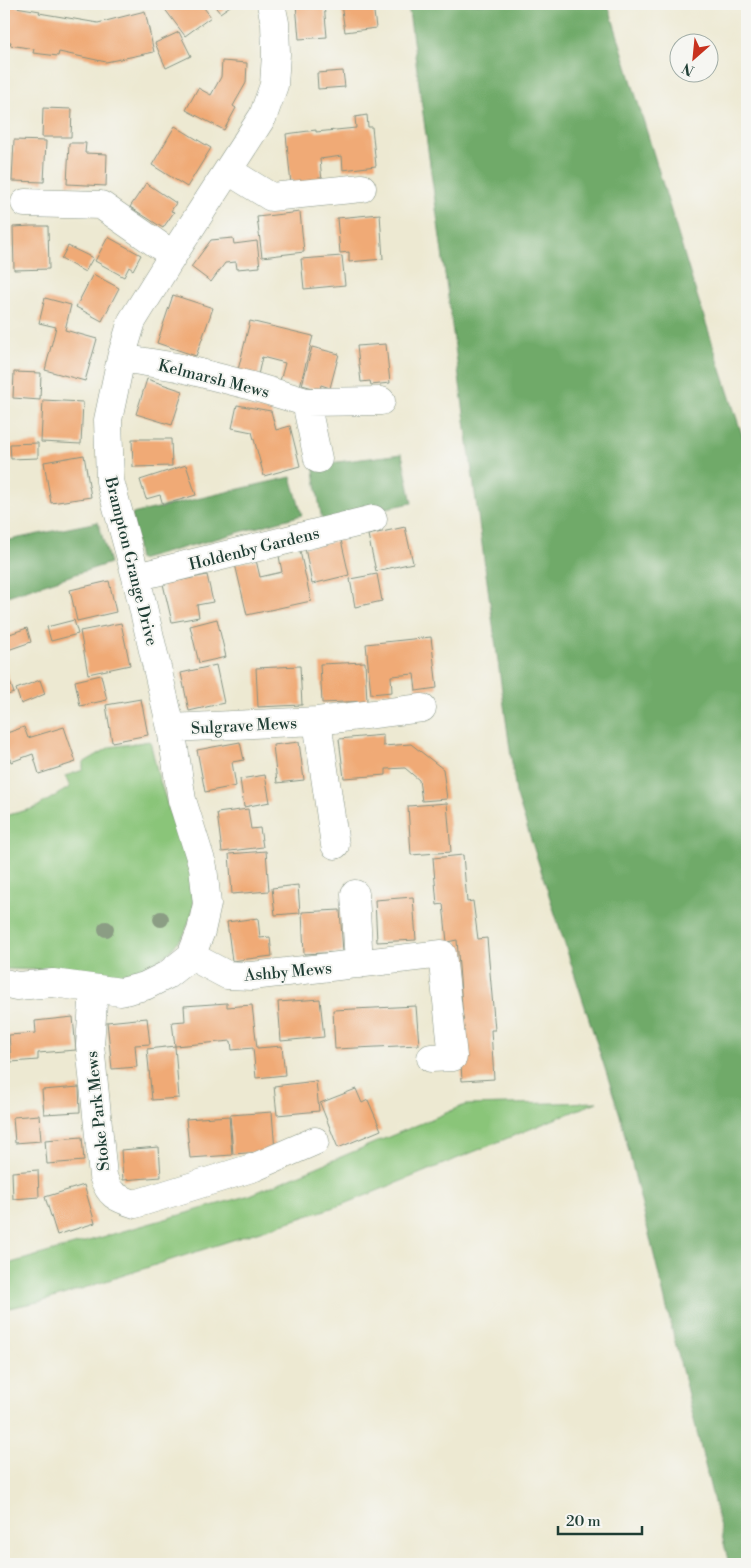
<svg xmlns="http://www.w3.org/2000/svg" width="751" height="1568" font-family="'Libre Bodoni',serif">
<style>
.green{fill:#8ac579;stroke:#548156}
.forest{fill:#6faa69;stroke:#47744e}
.building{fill:#f0aa76}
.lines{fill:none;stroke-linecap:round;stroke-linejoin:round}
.minor-casing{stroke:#869383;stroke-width:29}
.minor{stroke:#fff;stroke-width:28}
.tree{fill:#8b9d84}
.labels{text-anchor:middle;stroke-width:4;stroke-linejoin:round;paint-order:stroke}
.street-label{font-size:16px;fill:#1f3d34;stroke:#f6f6f2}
</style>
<rect width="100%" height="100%" fill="#f6f6f2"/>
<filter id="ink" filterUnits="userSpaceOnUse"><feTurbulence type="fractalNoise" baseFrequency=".02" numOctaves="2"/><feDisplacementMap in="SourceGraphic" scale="10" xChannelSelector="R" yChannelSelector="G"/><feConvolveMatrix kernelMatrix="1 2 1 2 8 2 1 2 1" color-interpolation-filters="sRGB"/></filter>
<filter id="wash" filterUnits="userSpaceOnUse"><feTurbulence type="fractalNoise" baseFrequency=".0096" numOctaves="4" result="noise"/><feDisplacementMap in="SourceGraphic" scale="20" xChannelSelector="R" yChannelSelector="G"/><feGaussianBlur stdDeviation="1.12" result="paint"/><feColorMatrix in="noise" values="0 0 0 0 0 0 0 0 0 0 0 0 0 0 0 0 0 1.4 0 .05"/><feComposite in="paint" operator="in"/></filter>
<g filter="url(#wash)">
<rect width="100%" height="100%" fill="#ede9d2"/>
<path class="green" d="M150 741 158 775 176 831 191 865 194 907 185 933 168 954 144 970 122 979 49 970 6 969 4 968V816L35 808 70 787 65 776 83 770V763L110 747Z
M597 1102 347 1203 47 1300 4 1309V1265L250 1195 465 1105Z"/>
<path class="forest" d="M408 4H608L692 280 747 450V1564H729L620 1115 516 793Z
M402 454 412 503 322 521 313 465Z
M291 477 302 515 139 560 132 514Z
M98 522 110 563 4 597V541Z"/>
<g id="blocks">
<path class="building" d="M4 4H12L18 5 16 7 40 11 39 13 98 23 145 11 154 52 106 62 59 52 58 56 33 53 34 49 10 45 11 42 4 41Z
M161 4H201L211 17 185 36Z
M213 4H233L220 13Z
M296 4H324L327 37 299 39Z
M341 4H373L376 28 345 32Z
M179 32 191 56 166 68 155 43Z
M222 61 247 63 246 83 233 106 236 108 224 130 186 110 198 88 211 95 221 77Z
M343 71 345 87 318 89 317 73Z
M43 108 72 109 71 137H42Z
M367 115 368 127H372L376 166 343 170 342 156 320 159 322 182 291 185 286 134 316 130V132L356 128 355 117Z
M175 126 211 148 187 187 152 165Z
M14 140 46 141 44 182 12 181Z
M69 143H86L85 153 107 154 106 186 67 184Z
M146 183 176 203 171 211 174 212 163 228 130 207Z
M300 212 304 252 262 257 257 217Z
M380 214 383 259 349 262V252L340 253 337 218Z
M31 226H48L49 269 14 270 13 227Z
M108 237 141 255 133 270 129 267 124 277 95 261Z
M233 238 234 244 257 241 260 267 237 269 236 262 225 263 211 282 191 267 211 240Z
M68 246 93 258 85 272 61 259Z
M342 256 345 285 304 289 301 259Z
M93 274 119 288 102 321 76 307Z
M173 295 213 308 196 356 157 343Z
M45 298 71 305 65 330 97 339 85 381 45 370 56 327 39 323Z
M250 321 313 336 300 386 280 381 285 363 262 357 258 375 238 370Z
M386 344 390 383 371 385 370 381 361 382 357 346Z
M312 347 339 354 330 388 321 385 320 390 302 385Z
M14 372 41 373 40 400 13 398Z
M147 379 183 391 172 425 136 414Z
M43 400 83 402 81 444 41 442Z
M237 405 271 411 276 430 290 426 300 466 264 476 252 432 232 428Z
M132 439H171L172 466 133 467Z
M38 443V458L11 459 10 444Z
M84 455 91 497 51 503 44 462Z
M186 465 196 495 163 505 160 495 146 499 140 480Z
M405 527 413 563 376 571 368 535Z
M341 540 349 575 312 584 305 548Z
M300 551 311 601 247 615 235 564 256 560 260 577 282 572 279 556Z
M377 574 382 601 355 607 350 579Z
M207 575 213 602 197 605 199 617 172 622 163 584Z
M109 581 116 612 77 621 70 590Z
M217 619 226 657 199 663 190 626Z
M74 620 78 634 51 641 47 627Z
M121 623 130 665 88 674 80 631Z
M27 628 31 642 5 651 4 636Z
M431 637 437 688 416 691 414 674 391 676 392 692 371 694 366 644Z
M365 662 367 701 322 703 320 664Z
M216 665 224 703 189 711 181 673Z
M4 666 14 693 4 696Z
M300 666 302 705 258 707 256 668Z
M101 675 107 700 80 706 75 681Z
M40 680 45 694 21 704 16 689Z
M141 699 148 735 112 742 106 705Z
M24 727 28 738 64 727 76 762 39 774 33 754 11 762 4 742V734Z
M383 735V746L411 744 443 769 447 799 422 801 419 780 405 768 386 769V775L344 778 339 739Z
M240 742 244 760 232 762 236 786 205 792 197 750Z
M299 742 304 780 277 783 273 745Z
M4 763H7L5 780H4Z
M265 775 270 802 244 807 240 779Z
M447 803 451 852 411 855 408 806Z
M248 809 251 829 260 828 263 847 222 852 217 813Z
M266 851 269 891 232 894 229 854Z
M463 855 467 902 473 901 478 939 487 938 495 1030H491L494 1079 462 1081 459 1032H464L457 940 447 942 443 904 437 905 433 858Z
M298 885 300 913 275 915 272 888Z
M413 897 416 940 377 942 375 900Z
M340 910 343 952 304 954 302 912Z
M258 918 260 938 270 937 272 956 232 961 227 922Z
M320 999 324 1037 281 1041 278 1002Z
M227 1003V1007L252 1005 257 1048 282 1046 285 1075 256 1078 253 1048 232 1050 231 1041 175 1046 172 1022 185 1021 184 1006Z
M416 1006 419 1045 335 1049 333 1010Z
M73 1017 76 1050 38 1053V1060L11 1062 9 1035 36 1033 35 1021Z
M147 1018 150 1044 135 1045 137 1067 112 1069 107 1022Z
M4 1029 7 1047H4Z
M175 1046 179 1098 152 1100 147 1049Z
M316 1081 319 1111 277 1115 274 1086Z
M79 1087 80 1112 44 1114 42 1090Z
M356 1089 362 1103 368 1100 381 1130 338 1148 320 1103Z
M272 1112 275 1151 233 1154 230 1115Z
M39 1115 41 1141 15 1143 13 1117Z
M229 1116 232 1155 190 1158 186 1119Z
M82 1137 84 1161 47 1164 45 1140Z
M159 1147 161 1177 123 1180 121 1150Z
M38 1170 39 1197 13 1199 12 1172Z
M84 1185 95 1223 57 1235 45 1197Z"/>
</g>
</g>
<g filter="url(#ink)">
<use href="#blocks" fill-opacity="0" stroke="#869383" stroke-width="1"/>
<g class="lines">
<defs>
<path id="minor" d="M229 171 271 197 362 188
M25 203 101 205 173 255
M121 358 177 367 248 385 306 402 381 401
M306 402 318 459
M136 577 373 519
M317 721 335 845
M171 728 317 721 422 708
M355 894 359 964
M191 956 227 975 252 976 442 954 453 1057 431 1058
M4 983 17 986 53 983 121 992 145 986 167 975 191 956 201 931 207 904 203 867 182 800 171 728 136 577 110 481 108 420 121 358 132 321 173 255 263 116 274 85 276 54 275 23 271 4
M94 989 90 1045 103 1176C109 1195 116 1198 135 1204L255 1167 315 1141"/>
</defs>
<use href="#minor" class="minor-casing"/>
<use href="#minor" class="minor"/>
</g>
<g class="tree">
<circle cx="161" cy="919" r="8"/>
<circle cx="106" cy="929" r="8"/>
</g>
</g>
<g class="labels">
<g class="street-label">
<text transform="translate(214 378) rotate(14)" y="6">Kelmarsh Mews</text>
<text transform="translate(254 548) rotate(-14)" y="6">Holdenby Gardens</text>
<text transform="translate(132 561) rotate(76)" y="6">Brampton Grange Drive</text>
<text transform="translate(244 725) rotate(-3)" y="6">Sulgrave Mews</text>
<text transform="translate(288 971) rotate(-5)" y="6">Ashby Mews</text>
<text transform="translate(97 1111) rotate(-96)" y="6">Stoke Park Mews</text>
</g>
</g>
<rect width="751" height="1568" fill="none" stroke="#f6f6f2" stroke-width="20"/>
<g transform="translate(694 58) rotate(207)"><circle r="24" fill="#f6f6f2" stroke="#a0aca6"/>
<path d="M0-4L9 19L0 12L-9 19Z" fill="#c8321e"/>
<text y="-8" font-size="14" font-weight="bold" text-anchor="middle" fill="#1f3d34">N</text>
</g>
<path d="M558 1526v8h84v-8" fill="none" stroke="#1f3d34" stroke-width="2.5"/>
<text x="566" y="1526" font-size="15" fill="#1f3d34" stroke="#f6f6f2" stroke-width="4" paint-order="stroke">20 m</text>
</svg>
